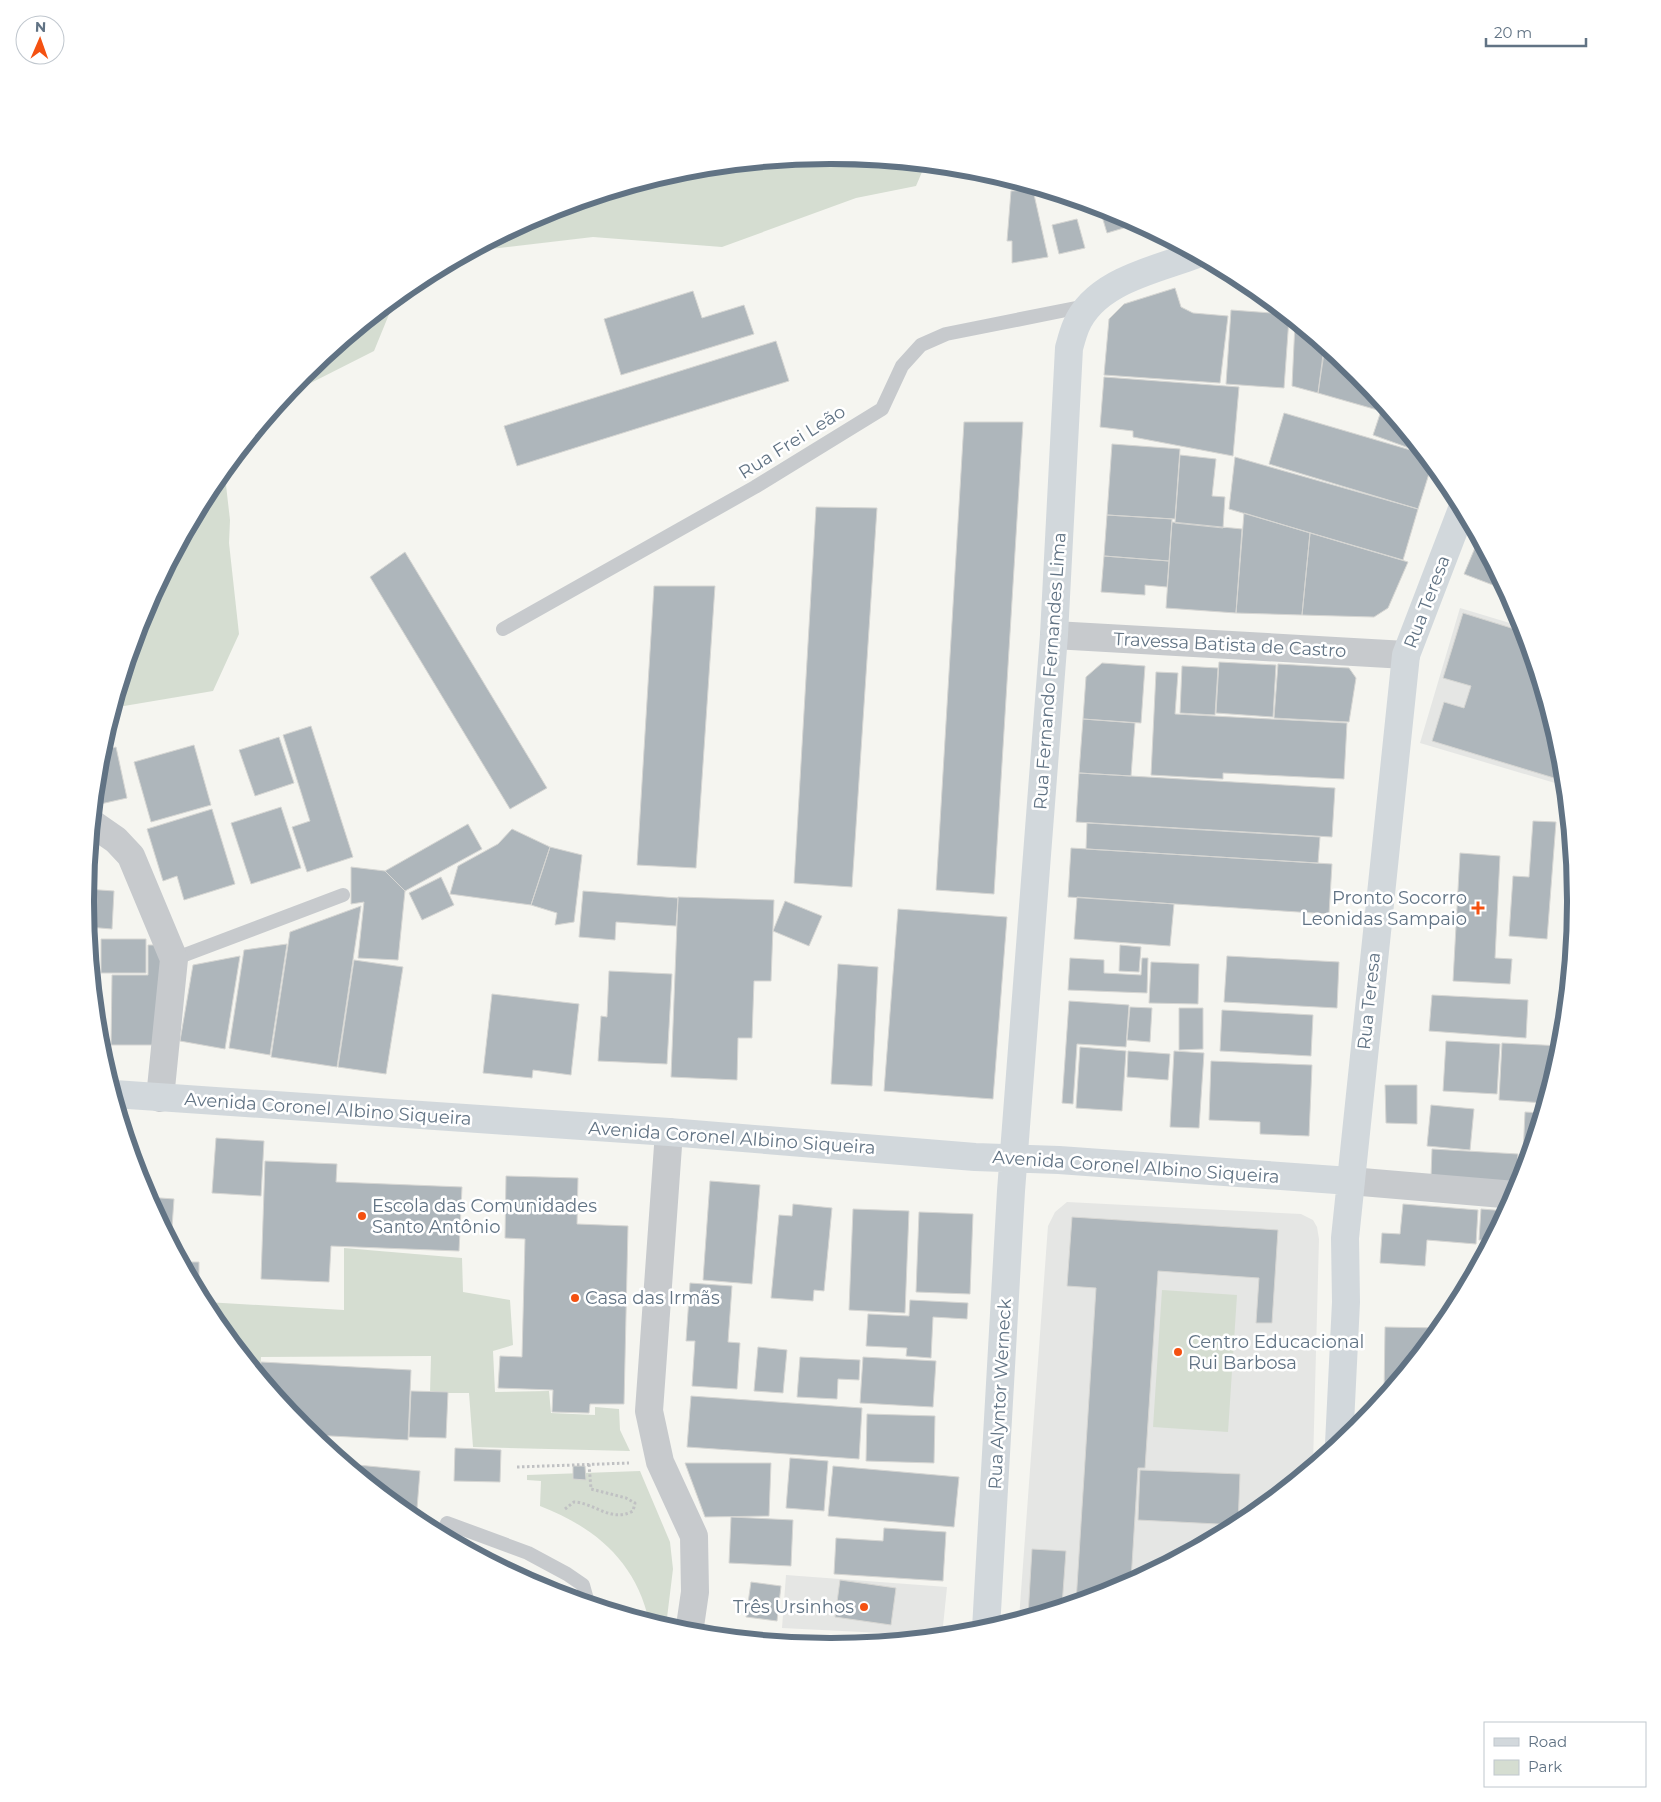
<svg xmlns="http://www.w3.org/2000/svg" width="1661" height="1802" font-family="Montserrat,sans-serif">
<style>
.built{fill:#e5e6e4}
.green{fill:#d5ddd1}
.building{fill:#aeb6bb;stroke:#d6d6d3}
.lines{fill:none;stroke-linecap:round;stroke-linejoin:round}
.path{stroke:#c0c1c3;stroke-width:3;stroke-dasharray:2.5 2.5;stroke-linecap:butt}
.service{stroke:#c7cacd;stroke-width:14}
.minor{stroke:#c7cacd;stroke-width:28}
.secondary{stroke:#d2d8dc;stroke-width:28}
.poi-dot{fill:#f45111;stroke:#fff;stroke-width:2}
.labels{text-anchor:middle;stroke-width:5;stroke-linejoin:round;paint-order:stroke}
.street-label{font-size:18px;fill:#617384;stroke:#fff}
.poi-label{font-size:18px;fill:#617384;stroke:#fff;text-anchor:start}
.rim{fill:none;stroke:#617384;stroke-width:6}
</style>
<rect width="100%" height="100%" fill="#f5f5f0"/>
<path class="built" d="M1460 608 1523 627 1562 756 1565 786 1420 743Z
M1067 1202 1301 1214 1313 1220 1317 1227 1319 1239 1313 1464 1244 1521 1116 1590 1019 1619 1048 1226 1055 1212Z
M786 1575 947 1587 942 1636 782 1628Z"/>
<path class="green" d="M831 156 925 165 916 186 856 198 722 247 593 237 473 251 545 212 685 170Z
M452 262 392 307 374 351 285 396 304 374 417 281Z
M234 458 226 485 230 520 229 543 239 634 213 691 124 706 115 702 142 615 211 487Z
M344 1248 462 1258 463 1292 510 1300 513 1345 493 1351 495 1392 549 1391 551 1413 595 1415V1407L619 1409 620 1430 630 1451 473 1447 469 1393H430L431 1356 261 1357 260 1375 210 1315 206 1302 344 1310Z
M1162 1290 1237 1295 1228 1432 1153 1427Z
M640 1471 670 1542 673 1569 666 1626 649 1621C636 1562 595 1527 540 1506L541 1481 527 1480V1475Z"/>
<path class="building" d="M1033 190 1048 257 1012 263V241H1007L1011 191Z
M1109 210 1116 212 1137 224 1107 233 1101 213Z
M1077 219 1085 248 1059 254 1052 225Z
M1175 288 1181 307 1193 313 1228 316 1220 383 1104 375 1109 319 1124 304Z
M693 291 702 318 744 305 754 334 621 375 604 319Z
M1231 310 1285 314 1289 318 1284 388 1226 384Z
M1295 323 1325 347 1318 393 1292 386Z
M776 341 789 381 517 466 504 426Z
M1324 347 1358 374 1383 405 1381 411 1318 393Z
M1104 377 1239 387 1233 456 1133 437V431L1100 427Z
M1383 405 1423 453 1373 435Z
M1284 413 1424 454 1432 464 1418 509 1269 464Z
M964 422H1023L994 894 936 890Z
M1112 444 1180 449 1175 519 1107 515Z
M1180 455 1216 459 1212 496 1225 497 1223 528 1175 523Z
M1235 457 1418 509 1403 560 1229 509Z
M816 507 877 508 852 887 794 883Z
M1244 513 1310 533 1302 615 1236 613Z
M1107 515 1172 519 1169 561 1104 556Z
M1172 522 1242 529 1236 613 1166 608Z
M1310 533 1408 562 1388 608 1374 617 1302 615Z
M1477 543 1481 544 1506 590 1464 574Z
M405 552 547 788 510 809 370 577Z
M1104 556 1169 561 1167 587 1145 585V595L1101 592Z
M654 586H715L696 868 637 865Z
M1463 613 1524 632 1562 756 1564 781 1432 741 1444 702 1464 708 1471 686 1443 678Z
M1219 662 1276 665 1273 717 1216 713Z
M1102 663 1145 666 1141 723 1083 719 1086 677Z
M1278 664 1349 668 1356 678 1349 722 1274 718Z
M1182 666 1218 668 1215 715 1180 713Z
M1156 672 1178 673 1175 714 1347 723 1344 779 1223 773V779L1151 775Z
M1083 719 1135 723 1131 776 1079 773Z
M311 726 353 857 307 872 292 827 310 821 283 735Z
M279 737 294 783 255 796 239 750Z
M194 745 211 805 151 822 134 762Z
M116 747 127 798 96 805 101 751Z
M1079 773 1335 788 1332 837 1076 822Z
M281 807 301 868 251 884 231 823Z
M212 809 235 884 184 900 177 876 163 881 147 829Z
M1533 821 1556 822 1547 939 1509 936 1513 876 1529 877Z
M1087 823 1320 837 1318 863 1086 849Z
M468 824 482 849 405 891 385 871Z
M512 829 550 847 531 905 450 894 458 866 498 844Z
M550 847 582 855 574 922 555 925 557 913 531 905Z
M1071 848 1332 864 1329 914 1068 897Z
M1460 853 1500 856 1495 958 1512 959 1510 984 1453 981Z
M351 867 385 871 405 891 398 960 358 958 364 902 351 904Z
M441 877 454 905 422 920 409 893Z
M86 889 114 891 112 929 88 927Z
M583 891 678 898 676 926 616 922 615 940 579 937Z
M678 897 774 900 771 981H754L752 1038H738L737 1080 671 1077Z
M1077 897 1174 904 1170 946 1074 939Z
M785 901 822 916 809 946 773 931Z
M361 906 337 1067 271 1057 290 932Z
M898 909 1007 917 993 1099 884 1091Z
M101 939H146V973H101Z
M287 944 270 1055 229 1048 244 950Z
M148 945H162L161 1045H111L112 975H148Z
M1120 945 1141 947 1139 972 1119 971Z
M240 956 225 1049 180 1041 193 965Z
M1227 956 1339 962 1337 1008 1224 1002Z
M1070 958 1104 960V973L1141 975 1142 958H1148L1147 993 1068 990Z
M354 960 403 967 386 1074 338 1067Z
M1151 962 1199 964 1198 1004 1149 1003Z
M838 964 878 967 872 1086 831 1084Z
M609 971 672 974 667 1064 598 1061 601 1016 607 1017Z
M492 994 579 1004 571 1075 533 1070 532 1078 483 1073Z
M1432 995 1528 1000 1526 1038 1429 1031Z
M1069 1001 1129 1005 1126 1047 1077 1044 1073 1104 1062 1103Z
M1130 1007 1152 1008 1150 1042 1127 1040Z
M1179 1008H1203V1049L1179 1050Z
M1222 1010 1313 1015 1311 1056 1220 1051Z
M1446 1041 1500 1044 1497 1094 1443 1091Z
M1502 1043 1562 1046 1545 1103 1499 1100Z
M1080 1047 1126 1051 1122 1111 1076 1108Z
M1128 1051 1170 1054 1168 1080 1127 1077Z
M1174 1051 1204 1053 1199 1128 1170 1127Z
M1211 1061 1312 1065 1309 1136 1260 1134V1122L1209 1120Z
M1385 1085H1417V1124L1386 1123Z
M1431 1105 1474 1109 1470 1150 1427 1146Z
M1525 1112 1542 1113 1522 1178Z
M216 1138 264 1141 261 1196 212 1193Z
M1432 1149 1518 1154 1516 1182 1431 1177Z
M265 1161 337 1164 336 1182 462 1187 459 1251 331 1246 329 1282 261 1279Z
M506 1176 578 1178 577 1224 628 1226 624 1404H590L589 1413 552 1412 553 1390 498 1388 500 1356 522 1357 525 1239 505 1238Z
M710 1181 760 1185 752 1284 703 1280Z
M147 1197 174 1199 171 1241Z
M793 1204 832 1208 824 1291 814 1290 813 1301 771 1298 779 1215 792 1216Z
M1403 1204 1478 1210 1476 1244 1427 1240 1425 1266 1380 1263 1382 1233 1400 1234Z
M853 1209 909 1211 905 1313 849 1310Z
M1481 1209 1506 1211 1490 1240H1479Z
M919 1212 973 1214 970 1294 916 1292Z
M1072 1217 1278 1230 1272 1323H1256L1259 1278 1158 1271 1145 1468H1138L1131 1581 1116 1590 1076 1602 1096 1288 1067 1286Z
M182 1262H199V1288H196Z
M690 1283 732 1286 728 1342 740 1343 737 1389 692 1386 695 1341H686Z
M910 1300 968 1303 967 1319 933 1317 931 1358 906 1356 907 1348 866 1346 868 1314 909 1316Z
M1385 1327 1440 1328 1384 1396Z
M758 1347 787 1350 783 1393 754 1391Z
M800 1357 860 1360 859 1380 838 1379 837 1399 797 1397Z
M863 1357 936 1361 933 1407 860 1403Z
M261 1362 411 1370 408 1440 312 1435 303 1428 260 1376Z
M411 1391 448 1392 446 1438 409 1437Z
M691 1396 862 1408 859 1459 687 1447Z
M867 1414 935 1416 934 1463 866 1461Z
M455 1448 501 1450 500 1482 454 1481Z
M790 1458 828 1461 824 1511 786 1508Z
M685 1463H771L769 1516 705 1517Z
M347 1464 420 1471 416 1521Z
M573 1466H585L586 1480 573 1479Z
M833 1466 959 1477 954 1527 828 1516Z
M1140 1470 1240 1474 1238 1525 1138 1520Z
M731 1517 793 1520 791 1566 729 1563Z
M884 1528 946 1532 943 1581 834 1574 836 1538 883 1541Z
M1032 1549 1066 1551 1062 1606 1028 1616Z
M840 1580 896 1588 891 1625 835 1617Z
M751 1582 781 1586 777 1621 746 1617Z"/>
<g class="lines">
<path class="path" d="M517 1467 629 1463
M565 1509 574 1502C595 1503 611 1523 633 1511L635 1503 626 1498 591 1489 589 1464"/>
<path class="service" d="M503 629 755 487 882 409 902 366 921 345 946 334 1086 306
M174 959 343 895
M447 1523 528 1553 567 1574 583 1585 588 1603"/>
<path class="minor" d="M1054 635 1406 655
M93 824 116 840 131 856 174 959 160 1098
M669 1132 649 1411 660 1462 694 1536 695 1592 689 1633
M1350 1181 1515 1195"/>
<path class="secondary" d="M114 1094 669 1132 975 1157 1059 1160 1350 1181
M1339 1444 1346 1302 1345 1238 1406 655 1462 509
M986 1629 1011 1191 1054 635 1069 348C1071 341 1073 333 1076 326 1095 281 1155 270 1195 255"/>
</g>
<g class="poi-dot">
<path d="M1475.5 900.5h5v5h5v5h-5v5h-5v-5h-5v-5h5z"/>
<circle cx="362" cy="1216" r="5"/>
<circle cx="575" cy="1298" r="5"/>
<circle cx="1178" cy="1352" r="5"/>
<circle cx="864" cy="1607" r="5"/>
</g>
<g class="labels">
<g class="street-label">
<text transform="translate(792 442) rotate(-32)" y="6">Rua Frei Leão</text>
<text transform="translate(1427 602) rotate(-69)" y="6">Rua Teresa</text>
<text transform="translate(1230 645) rotate(3)" y="6">Travessa Batista de Castro</text>
<text transform="translate(1050 671) rotate(-86)" y="6">Rua Fernando Fernandes Lima</text>
<text transform="translate(1369 1001) rotate(-84)" y="6">Rua Teresa</text>
<text transform="translate(328 1109) rotate(4)" y="6">Avenida Coronel Albino Siqueira</text>
<text transform="translate(732 1138) rotate(4)" y="6">Avenida Coronel Albino Siqueira</text>
<text transform="translate(1136 1167) rotate(4)" y="6">Avenida Coronel Albino Siqueira</text>
<text transform="translate(1000 1394) rotate(-87)" y="6">Rua Alyntor Werneck</text>
</g>
<g class="poi-label">
<text x="1467" y="904" text-anchor="end">Pronto Socorro<tspan x="1467" dy="21">Leonidas Sampaio</tspan></text>
<text x="372" y="1212">Escola das Comunidades<tspan x="372" dy="21">Santo Antônio</tspan></text>
<text x="585" y="1304">Casa das Irmãs</text>
<text x="1188" y="1348">Centro Educacional<tspan x="1188" dy="21">Rui Barbosa</tspan></text>
<text x="854" y="1613" text-anchor="end">Três Ursinhos</text>
</g>
</g>
<path d="M0 0H1661V1802H0ZM830 164H831A736 736 0 0 1 1567 900V902A736 736 0 0 1 831 1638H830A736 736 0 0 1 94 902V900A736 736 0 0 1 830 164Z" fill="#fff" fill-rule="evenodd"/>
<path class="rim" d="M830 164H831A736 736 0 0 1 1567 900V902A736 736 0 0 1 831 1638H830A736 736 0 0 1 94 902V900A736 736 0 0 1 830 164Z"/>
<rect x="1484" y="1722" width="162" height="65" fill="#ffffff" stroke="#c0c7ce"/>
<rect x="1494" y="1738" width="25" height="8" fill="#d2d8dc" stroke="#c0c7ce"/>
<text x="1528" y="1747" font-size="15" fill="#617384">Road</text>
<rect x="1494" y="1760" width="25" height="15" fill="#d5ddd1" stroke="#c0c7ce"/>
<text x="1528" y="1772" font-size="15" fill="#617384">Park</text>
<g transform="translate(40 40) rotate(2)"><circle r="24" fill="#ffffff" stroke="#c0c7ce"/>
<path d="M0-4L9 19L0 12L-9 19Z" fill="#f45111"/>
<text y="-8" font-size="14" font-weight="bold" text-anchor="middle" fill="#617384">N</text>
</g>
<path d="M1486 38v8h100v-8" fill="none" stroke="#617384" stroke-width="2.5"/>
<text x="1494" y="38" font-size="15" fill="#617384" stroke="#ffffff" stroke-width="4" paint-order="stroke">20 m</text>
</svg>
